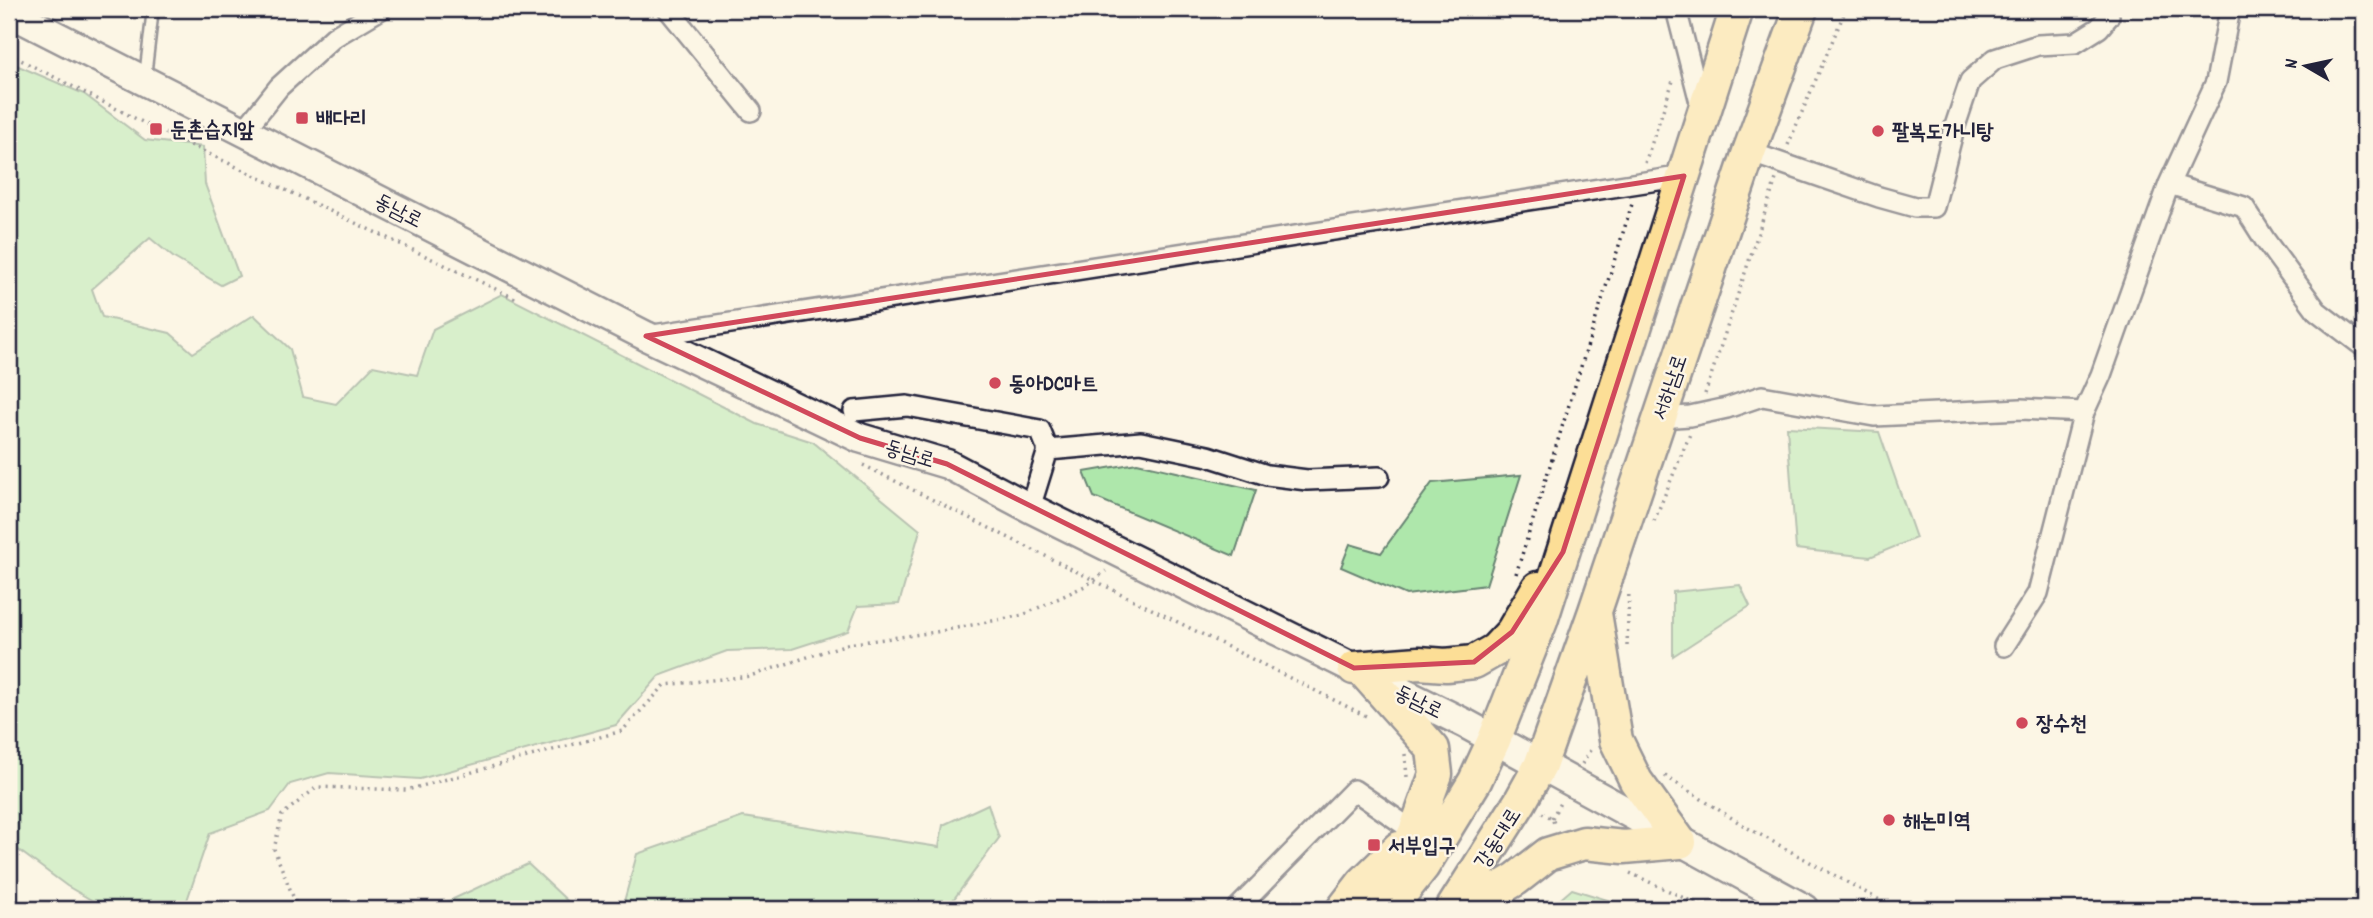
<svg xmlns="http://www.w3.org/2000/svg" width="2373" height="918" font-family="Dekko,'Poor Story',sans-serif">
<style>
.green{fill:#aee7ab;stroke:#688473;stroke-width:2}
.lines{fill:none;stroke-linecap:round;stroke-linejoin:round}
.service-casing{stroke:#22223b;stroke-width:15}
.minor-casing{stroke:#22223b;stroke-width:24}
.secondary-casing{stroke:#22223b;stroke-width:33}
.primary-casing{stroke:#22223b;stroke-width:37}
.path{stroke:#22223b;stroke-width:3.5;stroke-dasharray:2 5;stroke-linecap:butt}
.service{stroke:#fcf5e5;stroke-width:10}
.minor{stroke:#fcf5e5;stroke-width:19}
.secondary{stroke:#fcf5e5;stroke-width:28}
.primary{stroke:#fcde96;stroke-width:32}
.marked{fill:none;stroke:#d1495b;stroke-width:5;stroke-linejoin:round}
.poi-dot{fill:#d1495b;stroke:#fcf5e5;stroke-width:2.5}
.labels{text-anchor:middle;stroke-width:5;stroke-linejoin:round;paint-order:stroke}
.poi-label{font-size:21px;font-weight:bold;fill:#22223b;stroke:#fcf5e5;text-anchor:start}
.street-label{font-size:21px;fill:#22223b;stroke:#fcf5e5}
</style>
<rect width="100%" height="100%" fill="#fcf5e5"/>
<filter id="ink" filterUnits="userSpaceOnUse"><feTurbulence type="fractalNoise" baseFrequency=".0143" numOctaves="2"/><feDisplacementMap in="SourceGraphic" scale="14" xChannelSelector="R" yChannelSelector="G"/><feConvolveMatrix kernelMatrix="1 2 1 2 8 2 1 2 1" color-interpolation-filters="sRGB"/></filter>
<g filter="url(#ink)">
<path class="green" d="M9 62 84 94 145 140 203 147 205 184 239 276 221 285 174 258 150 238 92 289 102 317 170 333 193 353 254 315 290 349 303 397 336 404 373 366 417 375 433 329 502 294 757 424 813 442 920 530 899 604 858 606 848 631 792 649 727 651 659 676 616 725 420 779 329 773 290 784 270 811 210 833 184 909H107L67 886 9 843Z
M1787 427 1879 432 1916 538 1870 557 1796 549Z
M1137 463 1256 490 1234 556 1094 497 1084 472Z
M1521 475 1486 585 1406 595 1341 567 1350 544 1381 553 1432 483Z
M1740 585 1750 606 1673 656V592Z
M988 804 999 838 950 904 927 909H622L637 854 743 817 939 847 943 825Z
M528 864 576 909H432Z
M1572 889 1636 909H1549Z"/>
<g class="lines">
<defs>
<path id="service" d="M145 77 153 9"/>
<path id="minor" d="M668 9 751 111
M1676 9 1702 110
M244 131 279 87 334 37 381 9
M1749 152 1879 197 1915 207H1934L1953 132 1970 81 1995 59 2038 45 2075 43 2099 28 2109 16
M2169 184 2244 207 2265 240 2317 311 2364 347
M647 336 1684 176
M854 411 907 406 1040 430 1048 450 1030 508
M1659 418 1690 416 1727 408 1762 396 1874 416 2021 409 2084 412
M1048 450 1141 442 1208 456 1267 475 1307 480 1379 477
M2004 646 2038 593 2084 412 2101 375 2169 184 2216 82 2230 9
M1237 909 1354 790 1415 832"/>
<path id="secondary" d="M9 12 646 336 860 438 947 464 1030 508 1466 724 1805 909"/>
<path id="primary" d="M1595 613 1616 740 1636 781 1680 842
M1354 668 1419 663 1446 665 1474 662 1495 650 1512 632 1538 588
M1367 675 1433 749 1436 774 1415 832 1385 893
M1343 909 1363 883 1399 848
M1389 909 1423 866 1475 781 1494 740 1541 621 1737 9
M1452 909 1520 802 1540 766 1595 611 1749 152 1801 9
M1466 909 1516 879 1548 854 1584 843 1624 847 1680 842"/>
</defs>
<use href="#service" class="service-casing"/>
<use href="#minor" class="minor-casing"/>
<use href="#secondary" class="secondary-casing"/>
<use href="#primary" class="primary-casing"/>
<path class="path" d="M9 54 156 129 519 300
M1788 145 1846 9
M1645 163 1674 78
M1705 394 1776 179
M863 465 1370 718
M1654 521 1690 434
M1516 574 1632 204
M1627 646 1629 590
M1405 754 1407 777
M1582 764 1592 747
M1665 776 1746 827 1896 909
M1542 813 1552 818 1555 826
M1552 818 1561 801
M1630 873 1708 909
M298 909 274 849 282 815 317 787 407 790 622 731 665 685 750 676 847 644 936 632 1023 615 1087 585 1106 571"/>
<use href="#service" class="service"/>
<use href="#minor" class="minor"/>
<use href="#secondary" class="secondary"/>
<use href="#primary" class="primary"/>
</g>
</g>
<path d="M0 0H2373V918H0ZM1684 176 1563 552 1512 632 1474 662 1354 668 947 464 860 438 646 336Z" fill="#fcf5e5" fill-opacity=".55" fill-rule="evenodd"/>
<path class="marked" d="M1684 176 1563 552 1512 632 1474 662 1354 668 947 464 860 438 646 336Z"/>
<g class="poi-dot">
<rect x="295" y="111" width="14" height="14" rx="3.5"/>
<rect x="149" y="122" width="14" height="14" rx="3.5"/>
<circle cx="1878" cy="131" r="7"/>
<circle cx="995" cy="383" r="7"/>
<circle cx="2022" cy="723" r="7"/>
<circle cx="1889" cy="820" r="7"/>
<rect x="1367" y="838" width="14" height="14" rx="3.5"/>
</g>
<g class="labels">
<g class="poi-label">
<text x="316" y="125">배다리</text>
<text x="170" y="136">둔촌습지앞</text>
<text x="1892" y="138">팔복도가니탕</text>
<text x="1009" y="390">동아DC마트</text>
<text x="2036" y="730">장수천</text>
<text x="1903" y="827">해논미역</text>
<text x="1388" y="852">서부입구</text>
</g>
<g class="street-label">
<text transform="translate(399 210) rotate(27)" y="7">동남로</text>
<text transform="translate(1669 387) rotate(-71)" y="7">서하남로</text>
<text transform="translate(910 453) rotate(17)" y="7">동남로</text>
<text transform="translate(1419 701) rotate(26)" y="7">동남로</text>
<text transform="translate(1497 838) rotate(-58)" y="7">강동대로</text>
</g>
</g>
<rect width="2373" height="918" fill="none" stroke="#fcf5e5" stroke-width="35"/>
<rect x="18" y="18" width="2338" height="883" fill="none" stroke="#22223b" stroke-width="2.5" filter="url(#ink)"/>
<g transform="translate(2306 66) rotate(279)" stroke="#fcf5e5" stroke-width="5" paint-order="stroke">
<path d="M0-5L12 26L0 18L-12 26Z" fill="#22223b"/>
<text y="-10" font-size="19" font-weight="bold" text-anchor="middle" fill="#22223b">N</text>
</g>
</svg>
